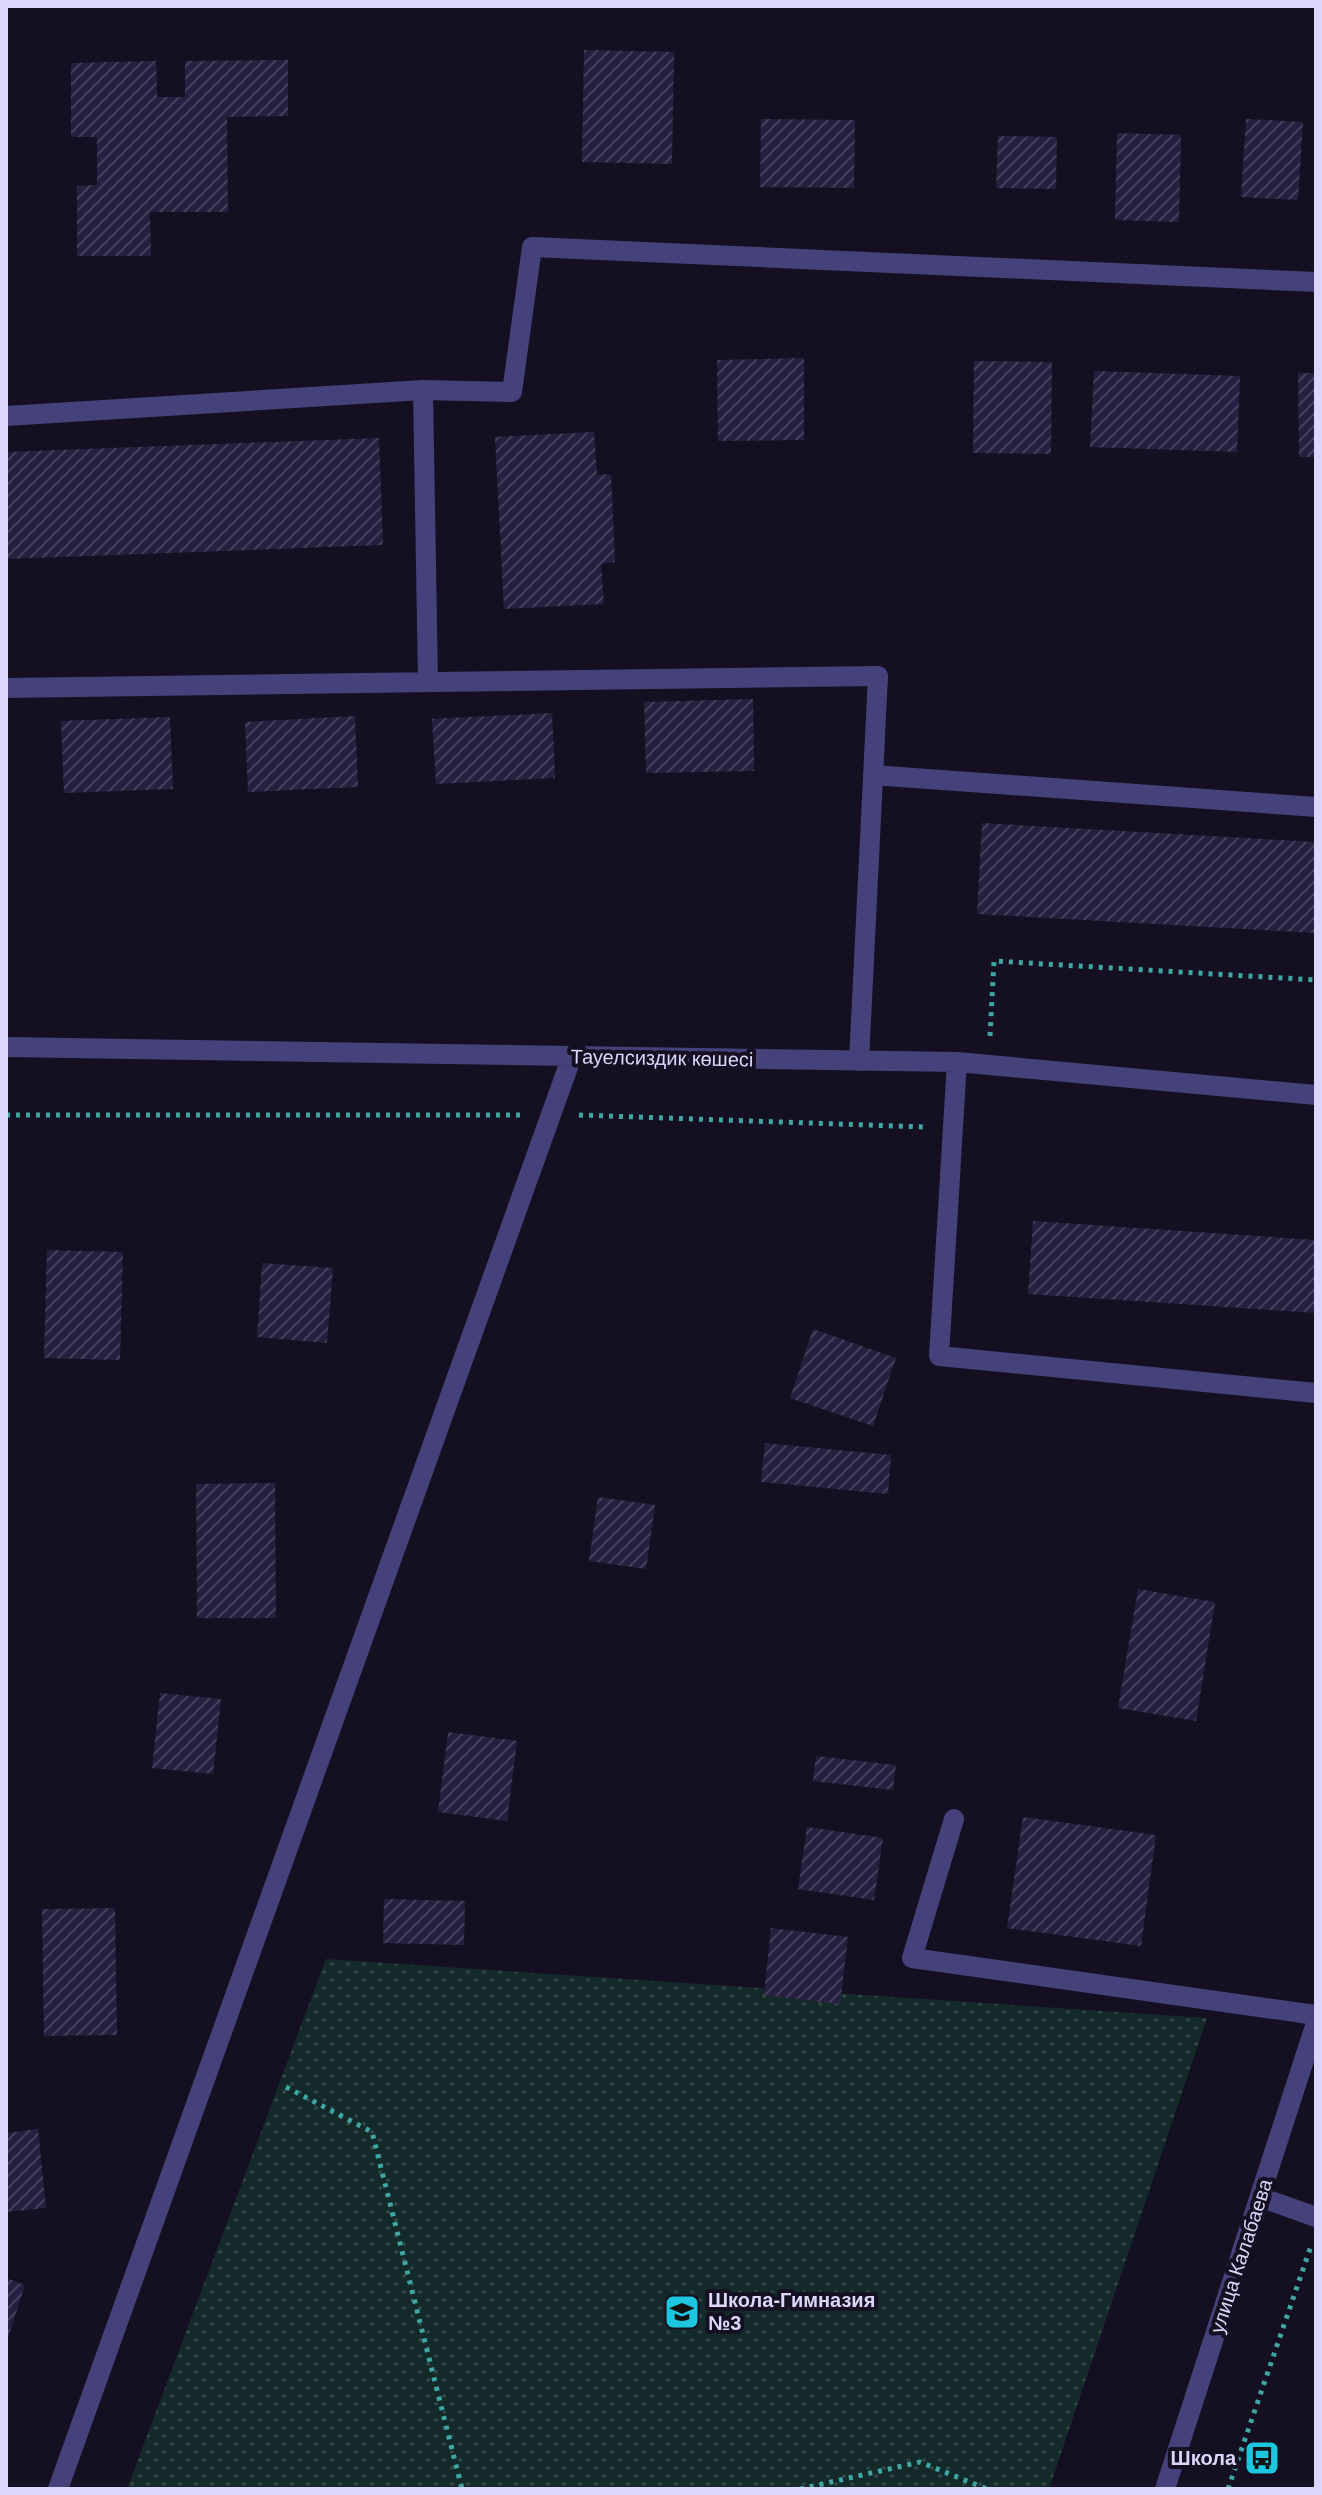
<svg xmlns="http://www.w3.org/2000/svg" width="1322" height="2495" font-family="Helvetica,sans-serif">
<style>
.green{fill:url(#green-dots)}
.building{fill:url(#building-hatch)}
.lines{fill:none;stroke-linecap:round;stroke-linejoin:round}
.path{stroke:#3ea6a3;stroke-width:5;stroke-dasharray:4 6;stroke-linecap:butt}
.minor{stroke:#45417a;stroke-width:20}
.labels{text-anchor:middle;stroke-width:8;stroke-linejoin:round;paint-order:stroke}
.street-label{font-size:20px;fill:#dbd6fa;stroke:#141021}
.poi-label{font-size:20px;font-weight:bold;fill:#dbd6fa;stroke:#141021;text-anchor:start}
</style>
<defs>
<pattern id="green-dots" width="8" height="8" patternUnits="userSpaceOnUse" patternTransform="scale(2)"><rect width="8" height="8" fill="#142a2a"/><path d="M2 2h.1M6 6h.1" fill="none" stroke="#36484a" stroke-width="1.8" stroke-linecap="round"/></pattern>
<pattern id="building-hatch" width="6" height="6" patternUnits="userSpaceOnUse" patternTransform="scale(2)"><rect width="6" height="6" fill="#271f40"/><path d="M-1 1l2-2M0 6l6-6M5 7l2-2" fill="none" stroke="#463f5c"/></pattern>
</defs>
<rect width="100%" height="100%" fill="#141021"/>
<path class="green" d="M326 1959 1207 2018 1049 2489H127Z"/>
<path class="building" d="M584 50 674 52 672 164 582 162Z
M288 60V116L227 117 228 212H150L151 256H77V186L97 185V137H71V63L156 61 157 97H185V61Z
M761 119 855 120 854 188 760 187Z
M1246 119 1303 122 1298 200 1241 197Z
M1117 133 1181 135 1179 222 1115 220Z
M998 136 1057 137 1056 189 996 188Z
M804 358V440L718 441 717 360Z
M974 361 1052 362 1051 454 973 453Z
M1094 371 1240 376 1237 452 1090 447Z
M1298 373H1316V457H1299Z
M594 432 597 475 611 474 615 562 601 564 604 604 504 609 495 437Z
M379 438 383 545 6 559V452Z
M753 699 754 771 646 773 644 702Z
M552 713 555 778 436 784 432 719Z
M355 716 358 787 248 792 245 722Z
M170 717 173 789 64 793 61 721Z
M982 823 1316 842V933L977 914Z
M1033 1221 1316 1240V1313L1028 1294Z
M47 1250 123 1252 120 1360 44 1358Z
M262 1263 333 1268 327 1343 257 1337Z
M813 1329 896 1358 873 1426 790 1398Z
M765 1443 891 1455 888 1494 761 1482Z
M275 1483 276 1618H197L196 1484Z
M598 1497 655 1505 646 1569 589 1561Z
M1138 1589 1215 1602 1196 1721 1118 1708Z
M160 1693 221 1699 213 1774 152 1768Z
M448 1732 517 1741 507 1821 438 1812Z
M816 1756 896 1765 893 1790 813 1781Z
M1023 1817 1156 1835 1141 1946 1007 1928Z
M807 1827 883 1838 874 1900 798 1889Z
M384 1899 465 1901 464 1945 383 1943Z
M115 1908 117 2035 44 2036 42 1909Z
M771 1928 848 1937 840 2004 764 1995Z
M38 2129 46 2208 6 2212V2133Z
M6 2278 25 2285 7 2341H6Z"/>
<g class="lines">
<path class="path" d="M990 1036 994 961 1316 980
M6 1115H521
M579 1115 925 1127
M286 2087 372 2132 462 2489
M800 2489 920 2462 987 2489
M1228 2489 1312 2243"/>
<path class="minor" d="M423 390 428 682
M6 416 423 390 512 392 532 247 1316 282
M6 688 878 676 859 1061
M873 775 1316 807
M6 1047 957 1062 1316 1095
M957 1062 939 1356 1316 1393
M954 1819 912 1958 1316 2015
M1260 2197 1316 2217
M58 2489 572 1056
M1165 2489 1316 2023"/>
</g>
<defs>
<symbol id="school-square" viewBox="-11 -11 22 22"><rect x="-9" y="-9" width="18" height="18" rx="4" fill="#1cc6df" stroke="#141021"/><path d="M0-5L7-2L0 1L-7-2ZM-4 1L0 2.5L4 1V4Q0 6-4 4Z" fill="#111"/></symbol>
<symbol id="bus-square" viewBox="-11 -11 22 22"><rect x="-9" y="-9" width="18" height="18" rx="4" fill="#1cc6df" stroke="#141021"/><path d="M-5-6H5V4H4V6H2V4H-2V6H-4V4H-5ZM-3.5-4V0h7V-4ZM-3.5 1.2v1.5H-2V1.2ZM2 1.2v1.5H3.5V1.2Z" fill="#111"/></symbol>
</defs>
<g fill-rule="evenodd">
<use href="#school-square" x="662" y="2292" width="40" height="40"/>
<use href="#bus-square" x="1242" y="2438" width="40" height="40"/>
</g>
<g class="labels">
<g class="street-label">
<text transform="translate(662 1058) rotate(1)" y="7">Тауелсиздик көшесі</text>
<text transform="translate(1241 2256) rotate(-72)" y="7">улица Калабаева</text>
</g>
<g class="poi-label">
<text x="708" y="2307">Школа-Гимназия<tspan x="708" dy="23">№3</tspan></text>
<text x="1236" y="2465" text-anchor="end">Школа</text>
</g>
</g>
<rect width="1322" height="2495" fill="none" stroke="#dbd6fa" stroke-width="16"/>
</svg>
